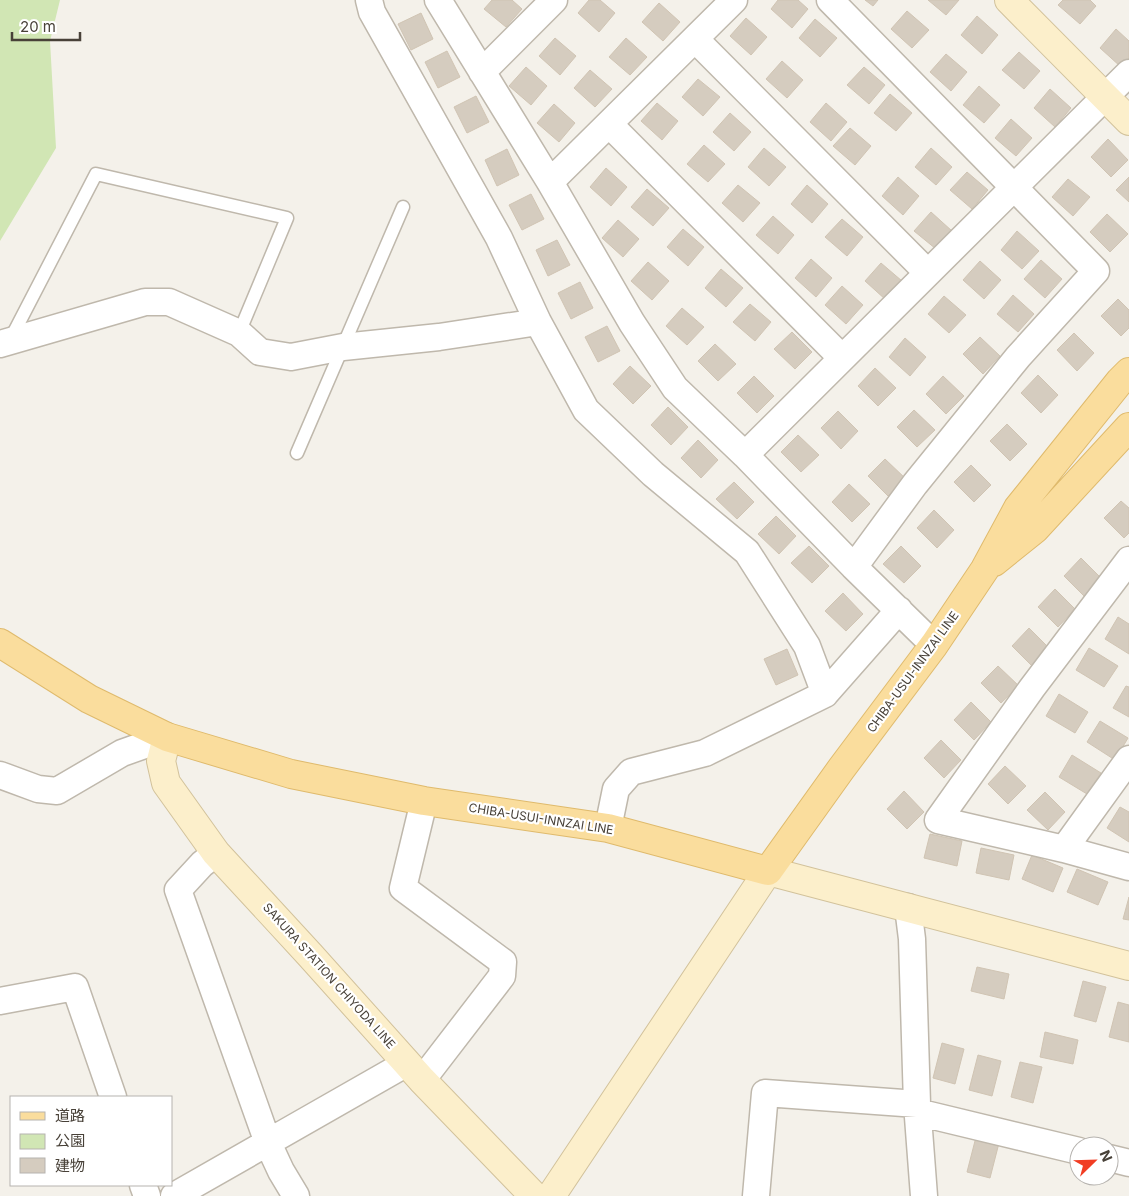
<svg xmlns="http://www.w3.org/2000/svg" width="1129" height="1196" font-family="Inter,'Noto Sans JP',sans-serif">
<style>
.green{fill:#d1e6b4}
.building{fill:#d5ccbf;stroke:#d0c4b3}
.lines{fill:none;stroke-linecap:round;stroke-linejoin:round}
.lane-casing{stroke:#bfb8ac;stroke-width:15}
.street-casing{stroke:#bfb8ac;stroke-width:29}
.secondary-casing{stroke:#d2c29b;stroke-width:30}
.primary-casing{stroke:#dfba6c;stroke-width:30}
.lane{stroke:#fff;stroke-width:12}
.street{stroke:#fff;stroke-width:26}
.secondary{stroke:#fcefcb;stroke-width:28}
.primary{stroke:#fadd9d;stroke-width:28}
.labels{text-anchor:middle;stroke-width:4.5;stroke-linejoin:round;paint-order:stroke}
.street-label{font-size:12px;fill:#484138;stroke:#fff}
</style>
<rect width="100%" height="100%" fill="#f4f1ea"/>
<path class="green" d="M0 0H60L50 41 56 148 0 241Z"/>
<path class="building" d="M492 0H512L522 9 506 27 484 9Z
M589 0H600L615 13 599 32 578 13Z
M778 0H798L808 9 792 28 771 9Z
M865 0H878L873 6Z
M928 0H959L946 15Z
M1063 0H1090L1096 6 1080 24 1058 5Z
M659 3 680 22 663 41 642 22Z
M907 11 929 30 912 48 891 29Z
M421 13 433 39 411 50 398 24Z
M977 16 998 35 982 54 961 35Z
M746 18 767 37 751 55 730 36Z
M815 19 837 38 820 57 799 38Z
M1116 29 1129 41V58L1121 67 1100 48Z
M555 38 576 56 560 75 539 56Z
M626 38 647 57 630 75 609 57Z
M447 51 460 77 438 88 425 62Z
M1019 52 1040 71 1024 89 1002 70Z
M946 54 967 72 951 91 930 72Z
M782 61 803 80 787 98 766 79Z
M526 67 547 86 531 105 509 86Z
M864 67 885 85 869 104 847 85Z
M590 70 612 89 595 107 574 88Z
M698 79 720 97 703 116 682 97Z
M979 86 1000 105 984 123 963 105Z
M1050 89 1071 108 1055 127 1034 108Z
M890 94 912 113 896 131 874 113Z
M476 96 489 122 467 133 454 107Z
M657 103 678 121 662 140 641 121Z
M826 103 847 122 831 141 810 122Z
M554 104 575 123 559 142 537 123Z
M730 113 751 132 734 151 713 132Z
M1011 119 1032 138 1016 156 995 138Z
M850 128 871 146 855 165 833 146Z
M1108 139 1128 160 1111 177 1091 157Z
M704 145 725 164 708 182 687 164Z
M764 148 786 167 769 186 748 167Z
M931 148 952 167 936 185 915 167Z
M507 149 519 175 497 186 485 160Z
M606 168 627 187 611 206 590 187Z
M967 172 988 190 972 209 950 190Z
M898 177 919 196 903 215 882 196Z
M1129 177V202L1116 190Z
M1068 179 1090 197 1073 216 1052 197Z
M738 185 760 203 743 222 722 203Z
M807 185 828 204 812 223 791 204Z
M647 189 669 208 653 226 631 207Z
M531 194 544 219 522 230 509 205Z
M931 212 952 231 936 249 914 231Z
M1107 214 1128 234 1110 252 1090 232Z
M773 216 794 235 778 254 756 235Z
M842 219 863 237 847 256 825 237Z
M618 220 639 239 623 257 602 238Z
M683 229 704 247 688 266 667 247Z
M1017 231 1039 251 1022 269 1001 250Z
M557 240 570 265 548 276 536 250Z
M811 259 832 278 816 297 795 278Z
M1041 260 1062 279 1045 298 1024 279Z
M980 261 1001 280 984 299 963 280Z
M648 262 669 281 652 300 631 281Z
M881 263 902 281 886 300 865 281Z
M721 269 743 288 726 307 705 288Z
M580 282 593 308 571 319 558 293Z
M842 286 863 305 846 324 825 305Z
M1013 295 1034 314 1018 332 997 314Z
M944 296 966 315 949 333 928 314Z
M1118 299 1129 310V328L1121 336 1101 316Z
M750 304 771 322 755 341 733 322Z
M682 308 704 327 687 345 666 326Z
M607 326 620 351 598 362 585 337Z
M792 332 812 352 795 369 774 349Z
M1074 333 1094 353 1077 371 1057 350Z
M980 337 1000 356 983 374 963 354Z
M905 338 926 357 910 376 889 357Z
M715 344 736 364 718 381 698 361Z
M630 366 651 386 633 404 613 384Z
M875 368 896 388 878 406 858 386Z
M1038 375 1058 395 1041 413 1021 393Z
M754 376 774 396 757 413 737 393Z
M943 376 964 396 946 414 926 394Z
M668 407 688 427 671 445 651 425Z
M914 410 935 430 917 447 897 427Z
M838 411 858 431 841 449 821 428Z
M1007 424 1027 444 1010 461 990 441Z
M798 435 819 455 801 472 781 452Z
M698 440 718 460 701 478 681 458Z
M885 459 906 479 888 496 868 476Z
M971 465 991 485 974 502 954 482Z
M734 482 754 502 737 519 716 499Z
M849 484 870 504 852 522 832 502Z
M1121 501 1129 508V533L1124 538 1104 518Z
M934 510 954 530 937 548 917 528Z
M776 516 796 536 779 554 758 534Z
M809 546 829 566 812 583 791 563Z
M901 546 921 566 904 583 883 564Z
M1081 558 1101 578 1084 596 1064 576Z
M1055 589 1075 609 1058 627 1038 607Z
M843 593 863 614 846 631 825 611Z
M1118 617 1129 624V654L1105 639Z
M1029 628 1049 648 1032 666 1012 646Z
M1089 648 1118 666 1104 687 1076 670Z
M787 649 798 675 776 685 764 659Z
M998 666 1019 686 1001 703 981 683Z
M1126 686 1129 687V717L1113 708Z
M1059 694 1088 712 1075 733 1046 716Z
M971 702 991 722 974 740 954 720Z
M1100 721 1128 738 1115 760 1087 742Z
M941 740 961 760 944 778 924 758Z
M1072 755 1101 773 1087 794 1059 777Z
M1005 766 1026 786 1008 804 988 784Z
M904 791 924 812 907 829 887 809Z
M1045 792 1065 812 1048 830 1027 810Z
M1120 807 1129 812V842L1107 828Z
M930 834 962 841 957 866 924 858Z
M981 848 1014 855 1009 880 976 873Z
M1032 855 1063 868 1053 892 1022 879Z
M1077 869 1108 882 1098 905 1067 892Z
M1129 897V920L1123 919Z
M977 967 1009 974 1004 999 971 991Z
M1083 981 1106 987 1096 1022 1074 1016Z
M1118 1002 1129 1005V1042L1109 1037Z
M1045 1032 1078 1040 1073 1064 1040 1057Z
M942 1043 964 1049 955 1084 933 1078Z
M978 1055 1001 1061 992 1096 969 1090Z
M1020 1062 1042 1067 1033 1103 1011 1097Z
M976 1137 999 1143 990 1178 967 1172Z"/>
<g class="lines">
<defs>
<path id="lane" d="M10 340 96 174 287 218 239 333
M297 453 403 207"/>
<path id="street" d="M369 0 372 12 499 238 538 322 586 410 653 474 747 552 807 646 825 694
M438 0 550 182 632 323 675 388 745 455 854 567 934 645
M830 0 1096 271 1018 357 915 484 854 567
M695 39 928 273
M482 72 554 0
M609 124 842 358
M550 182 734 0
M0 344 145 302H169L239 333 260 352 291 357 343 347 439 337 538 322
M745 455 1129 73
M1129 560 1032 688 938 820 1064 849 1129 867
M0 775 38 789 57 791 122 753 167 737
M608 828 616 789 631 772 705 753 825 694 899 610
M1064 849 1129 759
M216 853 202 864 178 890 268 1143 281 1171 296 1196
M908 907 912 939 917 1104 924 1196
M0 1001 75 987 113 1097
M422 1080 502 976 503 962 403 888 424 801
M917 1112 1079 1151
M1109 1158 1129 1163
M143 1185 147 1196
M174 1196 407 1063
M756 1196 765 1093 917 1104"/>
<path id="secondary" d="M1009 0 1129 121
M167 737 161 761 166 783 216 853 310 955 422 1080 534 1196
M551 1196 768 871 1129 966"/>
<path id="primary" d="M994 562 1035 529 1129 427
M0 643 89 699 167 737 291 774 424 801 608 828 768 871 841 769 934 645 985 569 1018 508 1120 381 1129 372"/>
</defs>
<use href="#lane" class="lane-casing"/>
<use href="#street" class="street-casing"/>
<use href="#secondary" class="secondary-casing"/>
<use href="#primary" class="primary-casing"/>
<use href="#lane" class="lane"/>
<use href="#street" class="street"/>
<use href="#secondary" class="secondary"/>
<use href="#primary" class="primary"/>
</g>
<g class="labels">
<g class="street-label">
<text transform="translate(913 672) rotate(-54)" y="4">CHIBA-USUI-INNZAI LINE</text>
<text transform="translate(541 819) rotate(9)" y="4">CHIBA-USUI-INNZAI LINE</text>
<text transform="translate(329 976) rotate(48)" y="4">SAKURA STATION CHIYODA LINE</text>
</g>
</g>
<rect x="10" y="1096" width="162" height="90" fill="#ffffff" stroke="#b6b3af"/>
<rect x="20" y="1112" width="25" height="8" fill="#fadd9d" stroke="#b6b3af"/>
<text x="55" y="1121" font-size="15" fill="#484138">道路</text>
<rect x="20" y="1134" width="25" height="15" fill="#d1e6b4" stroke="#b6b3af"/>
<text x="55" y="1146" font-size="15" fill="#484138">公園</text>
<rect x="20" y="1158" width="25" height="15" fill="#d5ccbf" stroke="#b6b3af"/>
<text x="55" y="1171" font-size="15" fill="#484138">建物</text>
<g transform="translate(1094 1161) rotate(67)"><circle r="24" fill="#ffffff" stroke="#b6b3af"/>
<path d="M0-4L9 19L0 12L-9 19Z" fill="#f13d23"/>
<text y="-8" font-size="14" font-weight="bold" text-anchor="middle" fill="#484138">N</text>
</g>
<path d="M12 32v8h68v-8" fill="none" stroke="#484138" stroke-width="2.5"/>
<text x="20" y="32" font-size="15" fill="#484138" stroke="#ffffff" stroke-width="4" paint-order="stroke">20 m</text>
</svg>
